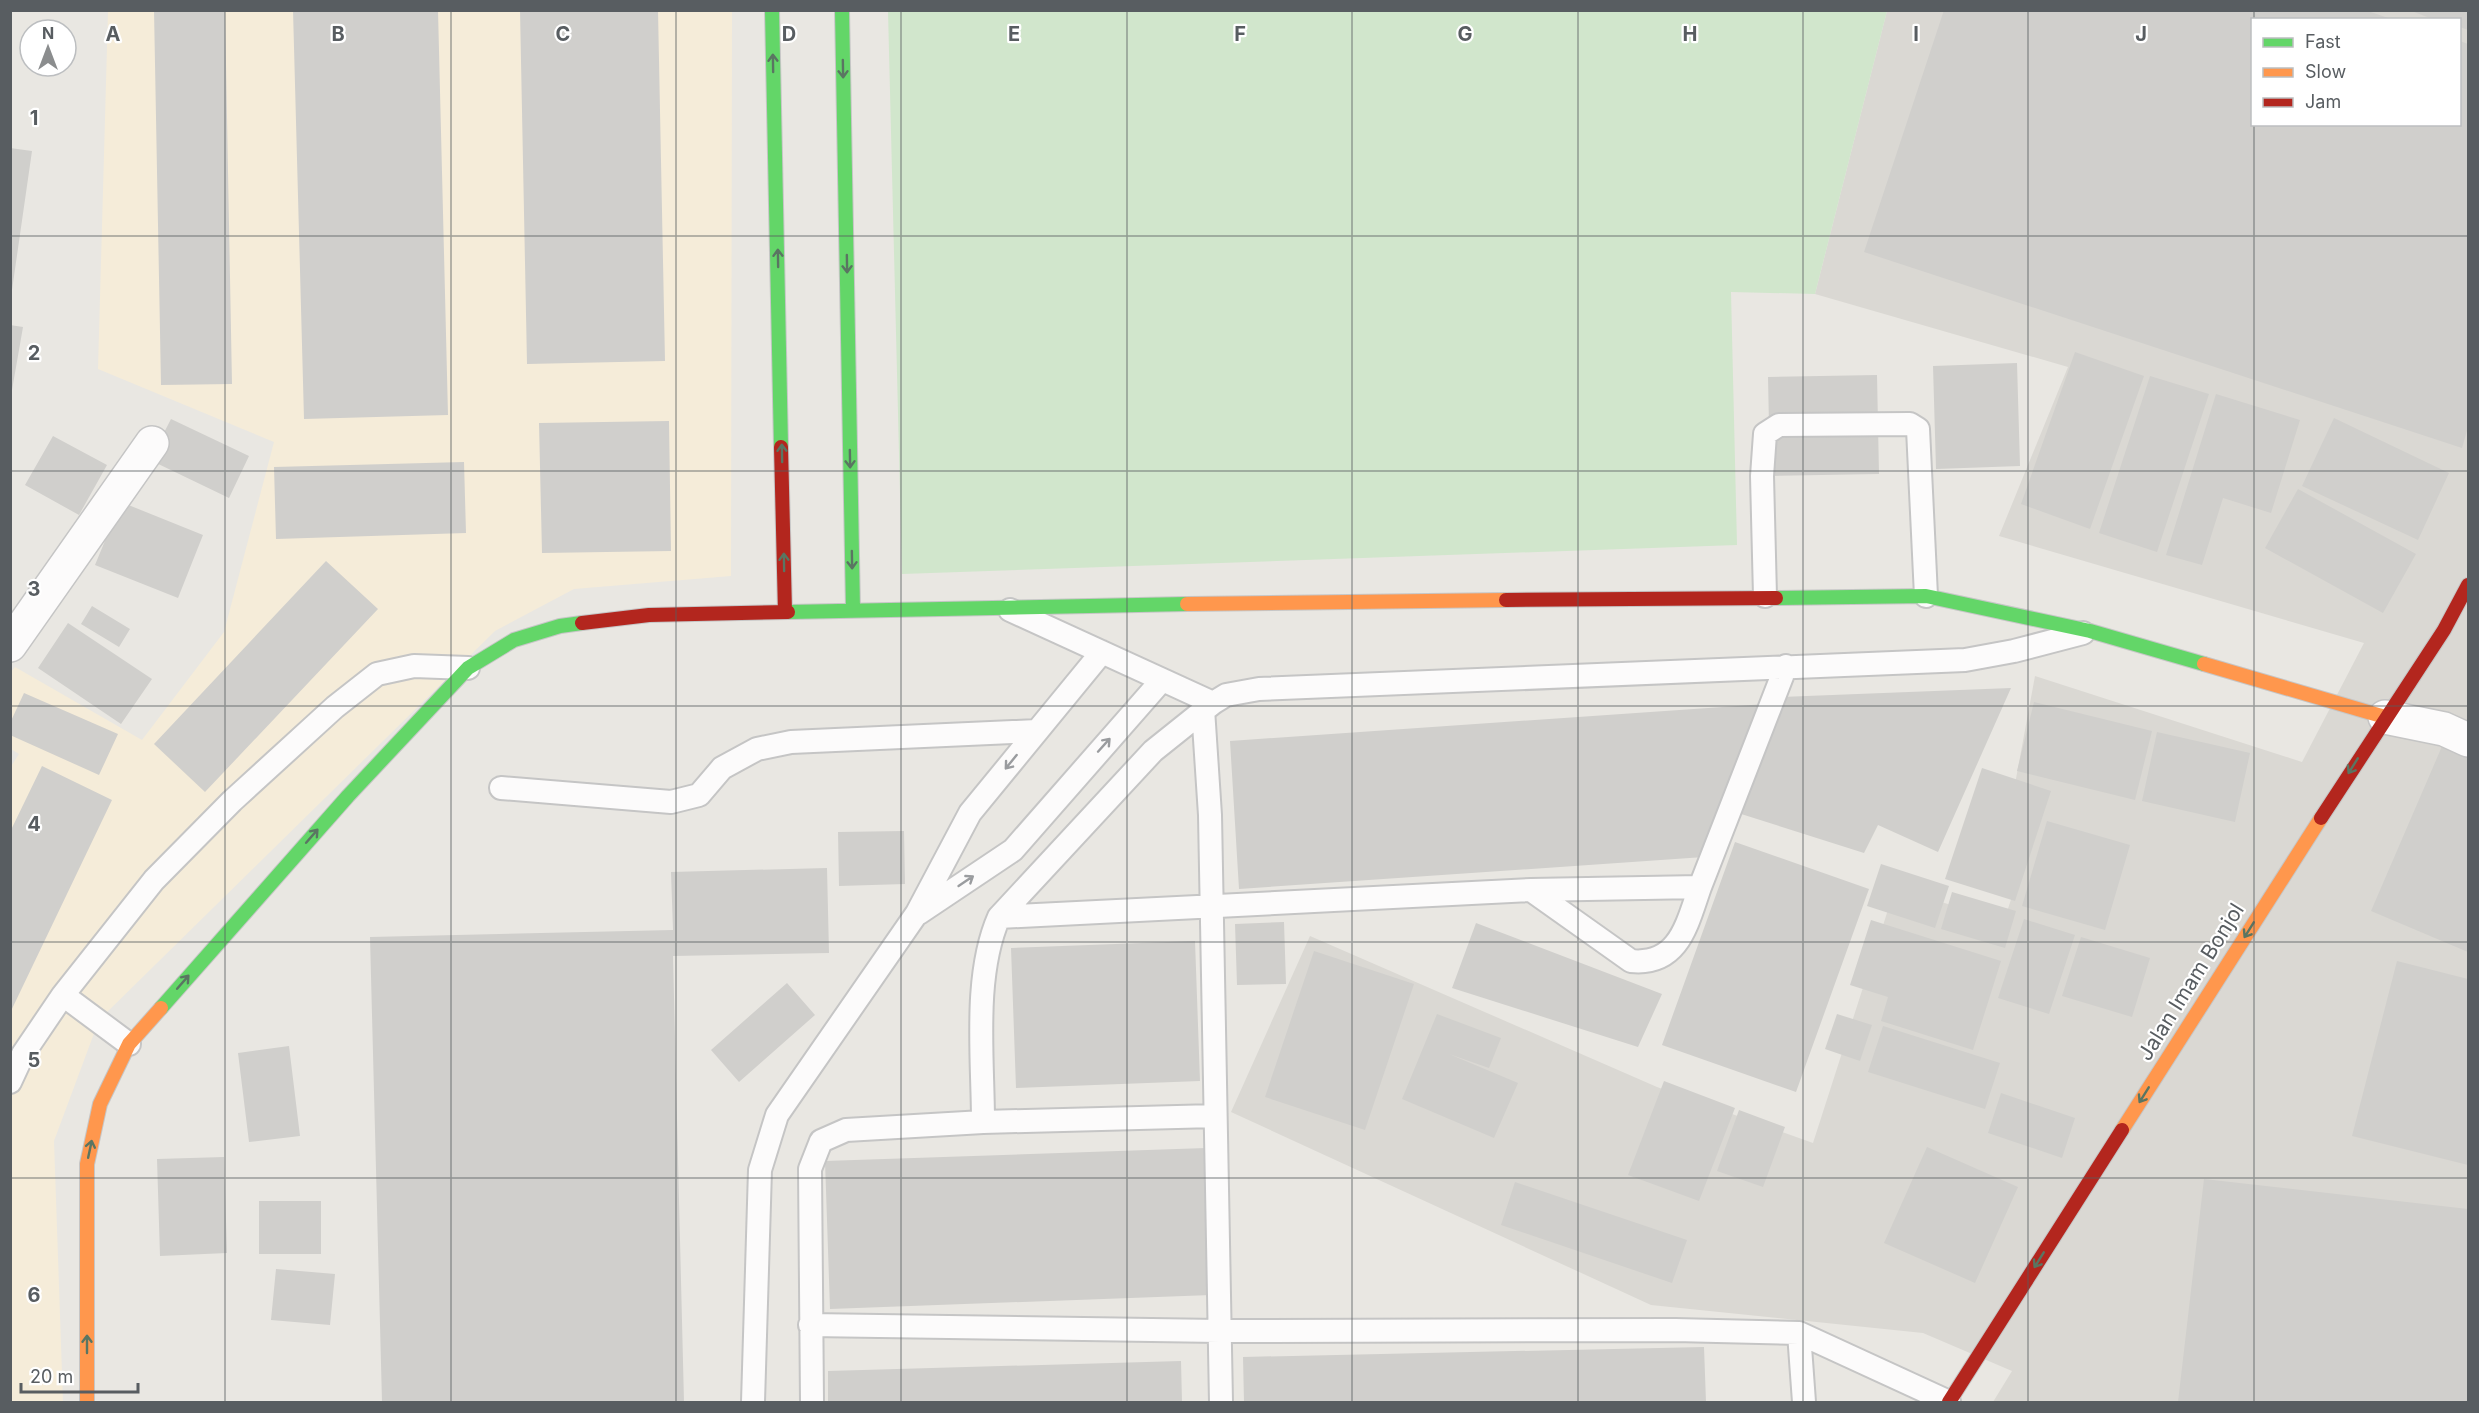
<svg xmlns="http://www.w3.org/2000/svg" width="2479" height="1413" font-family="Inter,sans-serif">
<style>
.commercial{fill:#f5ecd9}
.industrial{fill:#dad8d3;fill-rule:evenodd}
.green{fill:#d1e6cc}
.building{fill:#d0cfcc}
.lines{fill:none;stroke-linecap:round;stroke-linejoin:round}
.lane-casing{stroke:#c5c5c5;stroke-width:26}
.street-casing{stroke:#c5c5c5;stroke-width:36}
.fast-casing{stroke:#c6c6c6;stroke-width:16}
.slow-casing{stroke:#c6c6c6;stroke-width:16}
.jam-casing{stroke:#c6c6c6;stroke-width:16}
.lane{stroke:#fcfbfb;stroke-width:22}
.street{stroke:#fcfbfb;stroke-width:33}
.fast{stroke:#63d668;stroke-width:14}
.slow{stroke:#ff974d;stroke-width:14}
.jam{stroke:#b3261e;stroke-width:14}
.oneway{stroke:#5a7562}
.oneway2{stroke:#9a9c9f}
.grid{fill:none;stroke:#585d61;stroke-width:1.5;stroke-opacity:0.55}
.labels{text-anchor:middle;stroke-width:4.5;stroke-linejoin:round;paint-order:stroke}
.street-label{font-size:21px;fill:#585d61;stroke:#fff}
.grid-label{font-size:20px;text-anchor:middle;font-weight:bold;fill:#585d61;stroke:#fff;stroke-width:4.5;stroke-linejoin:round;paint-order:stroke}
</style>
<rect width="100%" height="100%" fill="#e9e7e2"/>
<path class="commercial" d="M108 11H732L731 576 574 589 495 631 99 1020 54 1141 63 1402H11L10 768 19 754 11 749 10 673 15 667 142 740 224 632 274 442 98 369Z"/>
<path class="industrial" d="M1887 11H2468V1402H1993L2012 1371 1923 1333 1651 1305 1231 1112 1310 936 1657 1087 1813 1143 1895 888 2004 921 2045 795 2015 784 2035 676 2302 762 2364 643 1999 536 2068 367 1815 294ZM2252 20H2460V124H2252Z"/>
<path class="green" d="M888 11H1887L1815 294 1731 292 1737 545 902 574Z"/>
<path class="building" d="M154 10H225L232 384 161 385Z
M293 10H438L448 415 304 419Z
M520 10H658L665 361 527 364Z
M1944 10H2365L2391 19 2252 20V124H2460V41L2468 44V427L2462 448 1864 252Z
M2409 10H2468V30L2460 27V20H2435Z
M10 148 32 151 12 290H10Z
M10 325 23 327 12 390H10Z
M2075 352 2144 376 2090 529 2021 504Z
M2017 363 2020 466 1936 469 1933 366Z
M1877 375 1879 474 1770 476 1768 377Z
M2150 376 2209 394 2157 552 2099 533Z
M2216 394 2300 420 2271 513 2223 498 2202 565 2166 555Z
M2334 418 2449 473 2418 540 2302 486Z
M171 419 249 456 229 498 150 460Z
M669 421 671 551 542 553 539 423Z
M53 436 107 465 79 515 25 485Z
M464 462 466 533 276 539 274 467Z
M2298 489 2416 554 2383 613 2265 548Z
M121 502 203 535 178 598 95 565Z
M326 561 378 609 205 792 154 744Z
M92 606 130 629 119 647 81 624Z
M68 623 152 679 121 724 38 668Z
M2011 688 1938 852 1878 825 1864 853 1738 813 1781 697Z
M24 693 118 734 99 775 10 735V723Z
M2034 702 2152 731 2135 800 2017 771Z
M1766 704 1704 857 1239 889 1230 741Z
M2157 732 2250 753 2235 822 2142 801Z
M2446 737 2468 747V952L2371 911Z
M42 766 112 800 10 1013V832Z
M1982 768 2051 791 2015 901 1945 879Z
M2047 821 2130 845 2105 930 2022 906Z
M904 831 905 884 839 886 838 832Z
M1735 842 1869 889 1796 1092 1662 1045Z
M1881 864 1949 886 1935 928 1867 906Z
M827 868 829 953 673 956 684 1402H382L370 937 673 930 671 872Z
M1952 892 2016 911 2005 948 1941 929Z
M2024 919 2075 935 2049 1014 1998 998Z
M1871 920 2001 961 1973 1050 1881 1021 1888 997 1850 985Z
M1284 922 1286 984 1237 985 1235 924Z
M1476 923 1662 994 1638 1047 1452 988Z
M2081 937 2150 958 2132 1017 2062 996Z
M1195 941 1200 1081 1016 1088 1011 948Z
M1314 951 1414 984 1365 1130 1265 1097Z
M2397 961 2468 979V1165L2352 1136Z
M787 983 815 1015 739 1082 711 1050Z
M1437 1014 1501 1038 1489 1068 1449 1054 1518 1083 1494 1138 1402 1099Z
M1837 1014 1872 1025 1860 1061 1825 1049Z
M1883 1026 2000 1063 1985 1109 1868 1072Z
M289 1046 300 1136 249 1142 238 1053Z
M1664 1081 1735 1108 1699 1201 1628 1175Z
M2001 1093 2075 1118 2062 1158 1988 1133Z
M1739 1110 1785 1127 1763 1187 1717 1171Z
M1927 1147 2018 1187 1975 1283 1884 1243Z
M1206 1148 1211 1295 830 1309 825 1161Z
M224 1157 227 1253 160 1256 157 1159Z
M2204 1179 2468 1209V1402H2178Z
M1515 1182 1687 1240 1672 1283 1501 1225Z
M259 1201H321V1254H259Z
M276 1269 335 1274 330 1325 271 1320Z
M1704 1347 1706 1402H1244L1243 1357Z
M1181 1361 1182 1402H828V1371Z"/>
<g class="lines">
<defs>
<path id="lane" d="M1765 596 1762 476 1765 434 1779 425 1910 424 1918 429 1926 596
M1010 610 1213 703
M1203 709 1210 815 1221 1402
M501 788 671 802 699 795 722 768 757 749 791 742 1037 731
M1531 890 1631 961C1679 966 1687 924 1700 887
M919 913 1013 850 1162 680
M999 917 1531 890 1700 887 1786 666
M63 995 129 1044
M10 1082 23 1054 63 995 154 880 232 801 335 707 377 674 414 666 468 668
M983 1122C983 1058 973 976 999 917L1153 751 1213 703 1226 695 1259 689 1965 660 2014 651 2083 633
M810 1325 1219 1331 1675 1330 1799 1333 1949 1402
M1799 1333 1804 1402
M753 1402 760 1170 777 1115 917 913 970 813 1102 652
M812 1402 810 1169 821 1141 846 1130 983 1122 1215 1116"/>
<path id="street" d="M10 645 152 443
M2385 717 2444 729 2468 740"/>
<path id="fast" d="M772 10 781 447
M842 10 853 610
M1776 598 1926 596 2090 631 2204 664
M788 612 1187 604
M161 1008 348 796 468 668 514 640 560 626 582 623"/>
<path id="slow" d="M1187 604 1506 600
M2204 664 2385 717
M2122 1130 2321 818
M87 1402V1164L100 1104 129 1044 161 1008"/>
<path id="jam" d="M781 447 785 612
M1506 600 1776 598
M582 623 649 615 788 612
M2321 818 2444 630 2468 585
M1949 1402 2122 1130"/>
</defs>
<use href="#lane" class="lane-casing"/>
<use href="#street" class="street-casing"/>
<use href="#fast" class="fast-casing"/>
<use href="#slow" class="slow-casing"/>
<use href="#jam" class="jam-casing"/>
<use href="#lane" class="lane"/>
<use href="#street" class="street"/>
<use href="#fast" class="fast"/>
<use href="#slow" class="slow"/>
<use href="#jam" class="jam"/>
</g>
<defs><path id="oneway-shaft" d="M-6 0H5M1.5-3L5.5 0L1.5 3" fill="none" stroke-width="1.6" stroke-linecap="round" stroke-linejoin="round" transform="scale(1.5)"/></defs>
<g class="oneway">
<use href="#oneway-shaft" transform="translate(773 63) rotate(-91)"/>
<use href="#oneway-shaft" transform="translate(843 69) rotate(89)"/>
<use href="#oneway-shaft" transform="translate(778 258) rotate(-91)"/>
<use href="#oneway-shaft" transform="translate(847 264) rotate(89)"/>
<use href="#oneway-shaft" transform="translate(782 453) rotate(-91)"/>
<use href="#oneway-shaft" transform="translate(850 459) rotate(89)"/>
<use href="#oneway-shaft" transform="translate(852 560) rotate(89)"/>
<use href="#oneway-shaft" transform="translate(784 562) rotate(-91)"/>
<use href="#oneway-shaft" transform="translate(2353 766) rotate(122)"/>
<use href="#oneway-shaft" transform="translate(312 836) rotate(-49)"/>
<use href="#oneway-shaft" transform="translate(2249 930) rotate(122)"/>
<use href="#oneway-shaft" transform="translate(183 982) rotate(-49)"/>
<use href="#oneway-shaft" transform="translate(2144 1095) rotate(122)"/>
<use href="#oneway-shaft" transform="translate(90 1149) rotate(-78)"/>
<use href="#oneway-shaft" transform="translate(2039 1260) rotate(122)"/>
<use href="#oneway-shaft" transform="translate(87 1344) rotate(-90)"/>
</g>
<g class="oneway2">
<use href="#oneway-shaft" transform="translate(1104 745) rotate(-48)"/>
<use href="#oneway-shaft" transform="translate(1011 762) rotate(129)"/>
<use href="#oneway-shaft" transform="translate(966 881) rotate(-34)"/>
</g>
<path class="grid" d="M225 10V1402M451 10V1402M676 10V1402M901 10V1402M1127 10V1402M1352 10V1402M1578 10V1402M1803 10V1402M2028 10V1402M2254 10V20M2254 124V1402M10 236H2468M10 471H2468M10 706H2468M10 942H2468M10 1178H2468"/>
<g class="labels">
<g class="street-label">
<text transform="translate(2191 982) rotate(-58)" y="7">Jalan Imam Bonjol</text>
</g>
</g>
<g class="grid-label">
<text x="113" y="41">A</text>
<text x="338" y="41">B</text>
<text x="563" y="41">C</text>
<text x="789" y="41">D</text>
<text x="1014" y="41">E</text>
<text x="1240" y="41">F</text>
<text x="1465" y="41">G</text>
<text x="1690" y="41">H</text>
<text x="1916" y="41">I</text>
<text x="2141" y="41">J</text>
<text x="34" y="125">1</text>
<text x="34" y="360">2</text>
<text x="34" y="596">3</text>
<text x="34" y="831">4</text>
<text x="34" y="1067">5</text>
<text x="34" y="1302">6</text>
</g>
<rect width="2479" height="1413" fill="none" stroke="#585d61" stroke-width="24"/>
<rect x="2251" y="18" width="210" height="108" fill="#ffffff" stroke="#bcbec0" stroke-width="1.5"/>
<rect x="2263" y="38" width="30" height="9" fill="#63d668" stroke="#bcbec0" stroke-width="1.5"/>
<text x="2305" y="48" font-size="18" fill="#585d61">Fast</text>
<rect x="2263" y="68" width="30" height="9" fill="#ff974d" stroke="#bcbec0" stroke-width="1.5"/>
<text x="2305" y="78" font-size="18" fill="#585d61">Slow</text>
<rect x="2263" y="98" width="30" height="9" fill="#b3261e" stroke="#bcbec0" stroke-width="1.5"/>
<text x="2305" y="108" font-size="18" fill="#585d61">Jam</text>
<g transform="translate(48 48)"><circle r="28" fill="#ffffff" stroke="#bcbec0" stroke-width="1.5"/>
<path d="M0-4.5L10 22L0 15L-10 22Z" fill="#8b8d8e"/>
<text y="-9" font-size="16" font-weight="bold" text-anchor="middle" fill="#585d61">N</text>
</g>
<path d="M21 1383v9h117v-9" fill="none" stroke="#585d61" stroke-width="3"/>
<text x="30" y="1383" font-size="18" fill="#585d61" stroke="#ffffff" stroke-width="4.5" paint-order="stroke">20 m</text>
</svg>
